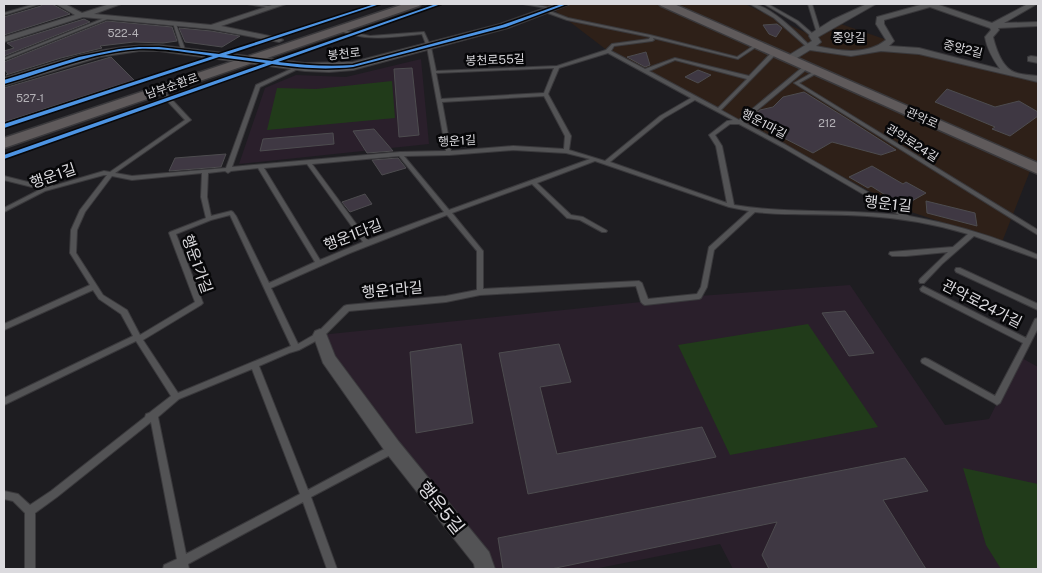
<svg xmlns="http://www.w3.org/2000/svg" width="1042" height="573" font-family="'Public Sans','Noto Sans KR',sans-serif">
<style>
.commercial{fill:#2e2018}
.education{fill:#2a1f2b}
.green{fill:#213b1a}
.building{fill:#3f3843;stroke:#4d4c4f}
.lines{fill:none;stroke-linecap:round;stroke-linejoin:round}
.service-casing{stroke:#3a393c;stroke-width:2}
.minor-casing{stroke:#3a393c;stroke-width:2}
.secondary-casing{stroke:#3a393c;stroke-width:2}
.primary-casing{stroke:#3a393c;stroke-width:3}
.service{fill:#535355;fill-rule:evenodd}
.minor{fill:#535355;fill-rule:evenodd}
.secondary{fill:#535355;fill-rule:evenodd}
.primary{fill:#5f5a5b;fill-rule:evenodd}
.cycleway-casing{stroke:#070709;stroke-width:3}
.cycleway{fill:#4d94e3;fill-rule:evenodd}
.labels{text-anchor:middle;stroke-width:5;stroke-linejoin:round;paint-order:stroke}
.far-number-label{font-size:11px;fill:#b4b2b7}
.far-street-label{font-size:12px;fill:#dbdade;stroke:#070709}
.street-label{font-size:15px;fill:#dbdade;stroke:#070709}
.near-street-label{font-size:18px;fill:#dbdade;stroke:#070709}
</style>
<rect width="100%" height="100%" fill="#1e1d21"/>
<path class="commercial" d="M525 4H745L813 36 835 22 890 41 881 48 919 51 1011 74 1038 79V160L1032 166 1002 242 905 210 608 51 553 9Z"/>
<path class="education" d="M421 59 429 144 239 164 265 88 296 75 346 77Z
M850 285 945 425 989 419 1020 357 1038 367V569H733L720 544 594 569H490L320 335 699 296Z"/>
<path class="green" d="M392 81 395 118 267 130 277 88 316 89Z
M808 324 878 427 730 455 678 345Z
M963 468 1038 484V569H1001L986 545Z"/>
<path class="building" d="M42 4H52L70 14 4 35V17L41 6Z
M84 19 90 22 4 56V51L14 48 7 43Z
M107 21 172 27 177 41 163 43 134 42 100 46 102 48 61 58 6 75 8 74 4 69V62Z
M777 24 782 28 776 37 769 34 763 25Z
M179 28 211 31 240 36 222 47 185 42Z
M646 52 650 65 645 67 627 57Z
M111 57 134 80 4 122V88Z
M412 68 419 135 399 137 394 69Z
M698 70 711 75 698 83 685 77Z
M947 89 995 107 1019 101 1038 112V116L1010 136 992 129 995 127 935 102Z
M804 92 846 118 896 150 881 155 832 142 813 153 776 134 773 135 751 117 760 110 773 107 783 97Z
M374 129 393 151 367 153 353 131Z
M333 133 334 144 260 151 263 139Z
M226 154 221 167 169 171 175 158Z
M398 158 406 168 382 175 372 160Z
M872 166 903 184 906 182 926 193 903 206 871 186 868 188 849 177Z
M365 194 372 204 350 212 342 202Z
M926 201 975 213 977 226 927 213Z
M845 311 874 353 849 356 822 313Z
M461 344 473 423 416 433 410 352Z
M559 344 571 382 540 387 557 454 702 427 716 457 528 494 499 353Z
M905 458 928 491 883 500 926 569H769L762 555 777 522 551 569H503L498 538Z"/>
<g class="lines">
<defs>
<path id="service" d="M35 4H40L4 15V13Z
M247 4H256L274 7 272 8Z
M523 4H531L554 8 552 9Z
M750 4C768 3 798 34 810 46V48H808L774 18Z
M764 4H768L798 21 813 34 816 30 808 4H812L820 30 814 37H812L796 23Z
M545 10H547L568 18 650 35 737 57 756 44 759 45 738 59 653 38 654 40 652 41 614 46 611 51 645 69 675 58 749 76 772 52H776V54L721 110 739 120 804 66H808V68L743 122 786 145 908 215 909 216C954 224 996 237 1038 255V259L974 236 942 264 924 283H920L919 281 920 279 948 252 906 256H892L889 254 890 252 953 247 968 234C935 224 901 218 867 216 830 213 792 216 755 212L714 250 707 287 701 298 699 299 645 305 643 304 641 302 636 286 480 295 446 302 349 311 323 337 299 350 289 353 259 366 308 490 390 446 393 445 396 446 397 449 396 452 311 497 337 569H327L303 502 188 564 189 569H163L164 565 177 559 151 422 57 497 35 513V569H25V513L13 501 4 499V491L18 494 30 505 51 491 145 417 146 414 149 413 171 396 136 341 4 405V398L133 336 121 314 99 299 93 290 4 330V324L90 285 70 253 71 230 80 210 107 175H104L45 191 4 212V208L41 189 48 187H32L4 180V176L32 183H50L52 184 53 186 104 171 110 172 185 120 158 91V90L160 89H162L191 120 115 173 132 176 226 168 256 85 300 65 302 66V67L260 87 232 167 400 152 446 151 427 47 422 34C391 37 367 42 338 30V28H339L351 32 370 36 424 32 431 47 436 71 557 66 606 50 612 44 649 39 650 37 567 20 545 12ZM608 53 691 98 660 116 605 161 569 150 571 136 548 94 559 68ZM675 60 747 79 718 108 649 71ZM554 68 544 93 441 99 436 73ZM544 96 565 136 564 149 513 146 451 151 442 102ZM695 100 733 120 727 121 709 135 716 146 727 203 610 162 664 118ZM730 124H739L782 147 899 215C844 209 788 214 734 205L722 146 715 135ZM513 150 566 153 590 159 449 210 404 156 449 155ZM399 156 444 212 368 240 312 164ZM595 161 729 207 749 211 709 247 701 287 697 294 648 299 642 283 639 281 483 289V251L452 213 532 184 567 218 580 220 602 232H606L607 231 606 230 583 217 571 215 537 183ZM307 164 363 242 320 260 264 168ZM258 168 315 262 269 283 236 216 233 212 231 211 211 216 207 197 208 173 225 171 228 173 231 171ZM202 173 201 197 206 218 170 232 169 233 195 302 140 335 127 310 103 295 76 253 77 230 85 212 112 176 132 180ZM230 215 291 346 178 393 143 340 201 305 203 303 176 234 211 220ZM447 215 477 251V290L446 296 347 305 344 306 317 333 298 344 271 288 350 253ZM252 369 300 494 186 554 158 417 179 399Z
M107 17 110 18 4 60V58Z
M173 23 176 24 186 52V53L182 52Z
M815 71 819 72 799 83 1038 230V235L794 83Z
M956 268H960L1038 304V310L956 272 955 270Z
M923 286 1026 338 1035 319 1038 318V328L1000 403 997 405 994 403 922 363 921 361 922 359 925 358 928 359 995 396 1023 343 921 291 920 289Z"/>
<path id="minor" d="M56 4H65L82 13 110 4H121L94 14 211 25 275 4H286L221 26 279 38 283 40 279 42 211 29 83 17 4 42V37L75 15Z
M867 4H876L818 37 821 42 816 46C839 51 866 56 886 40L876 24 877 17 924 4H936L992 23 1028 4H1037L1004 23 1038 22V26L998 28 999 30 993 37C996 49 1002 67 1014 72 1021 75 1031 75 1038 76V82L919 54 881 51 851 56 810 50 792 61H786V57L812 41 809 36 810 34 832 20ZM930 7 990 28 991 30 985 37C987 49 993 59 1000 69L919 48 889 46 894 41 884 24V20Z
M1031 56 1038 57V63L1028 61V57Z
M320 329 325 331 335 356 399 442 489 552 495 569H475L474 564 387 454 323 363 313 335 315 331Z"/>
<path id="secondary" d="M556 4H570L508 28 353 70 329 72 305 71 159 51H139L100 57 4 86V78C55 62 105 44 159 45L305 63 353 62 500 24Z"/>
<path id="primary" d="M404 4H421L419 6 4 148V138Z
M659 4H674L1038 163V174L661 6Z"/>
</defs>
<use href="#service" class="service-casing"/>
<use href="#minor" class="minor-casing"/>
<use href="#secondary" class="secondary-casing"/>
<use href="#primary" class="primary-casing"/>
<use href="#service" class="service"/>
<use href="#minor" class="minor"/>
<use href="#secondary" class="secondary"/>
<use href="#primary" class="primary"/>
<defs>
<path id="cycleway" d="M375 4H380L226 55 272 61 436 4H441L278 62C304 65 327 67 353 65L502 25 562 4H567L506 27 353 67C324 70 301 68 272 64L4 159V155L266 63 219 57 4 128V124L213 56C188 53 164 48 139 49 92 52 49 71 4 84V80L79 57 119 49 139 47H159L219 54Z"/>
</defs>
<use href="#cycleway" class="cycleway-casing"/>
<use href="#cycleway" class="cycleway"/>
</g>
<g class="labels">
<g class="far-number-label">
<text x="123" y="37">522-4</text>
<text x="30" y="102">527-1</text>
<text x="827" y="127">212</text>
</g>
<g class="far-street-label">
<text x="849" y="42">중앙길</text>
<text transform="translate(963 49) rotate(14)" y="4">중앙2길</text>
<text transform="translate(344 54) rotate(-6)" y="4">봉천로</text>
<text transform="translate(495 60) rotate(-2)" y="4">봉천로55길</text>
<text transform="translate(172 86) rotate(-19)" y="4">남부순환로</text>
<text transform="translate(922 118) rotate(24)" y="4">관악로</text>
<text transform="translate(764 124) rotate(28)" y="4">행운1마길</text>
<text transform="translate(457 141) rotate(-3)" y="4">행운1길</text>
<text transform="translate(912 143) rotate(32)" y="4">관악로24길</text>
</g>
<g class="street-label">
<text transform="translate(53 176) rotate(-19)" y="5">행운1길</text>
<text transform="translate(888 204) rotate(6)" y="5">행운1길</text>
<text transform="translate(353 235) rotate(-21)" y="5">행운1다길</text>
<text transform="translate(197 264) rotate(70)" y="5">행운1가길</text>
<text transform="translate(392 290) rotate(-5)" y="5">행운1라길</text>
<text transform="translate(982 304) rotate(27)" y="5">관악로24가길</text>
</g>
<g class="near-street-label">
<text transform="translate(441 508) rotate(51)" y="6">행운5길</text>
</g>
</g>
<rect width="1042" height="573" fill="none" stroke="#dbdade" stroke-width="10"/>
</svg>
